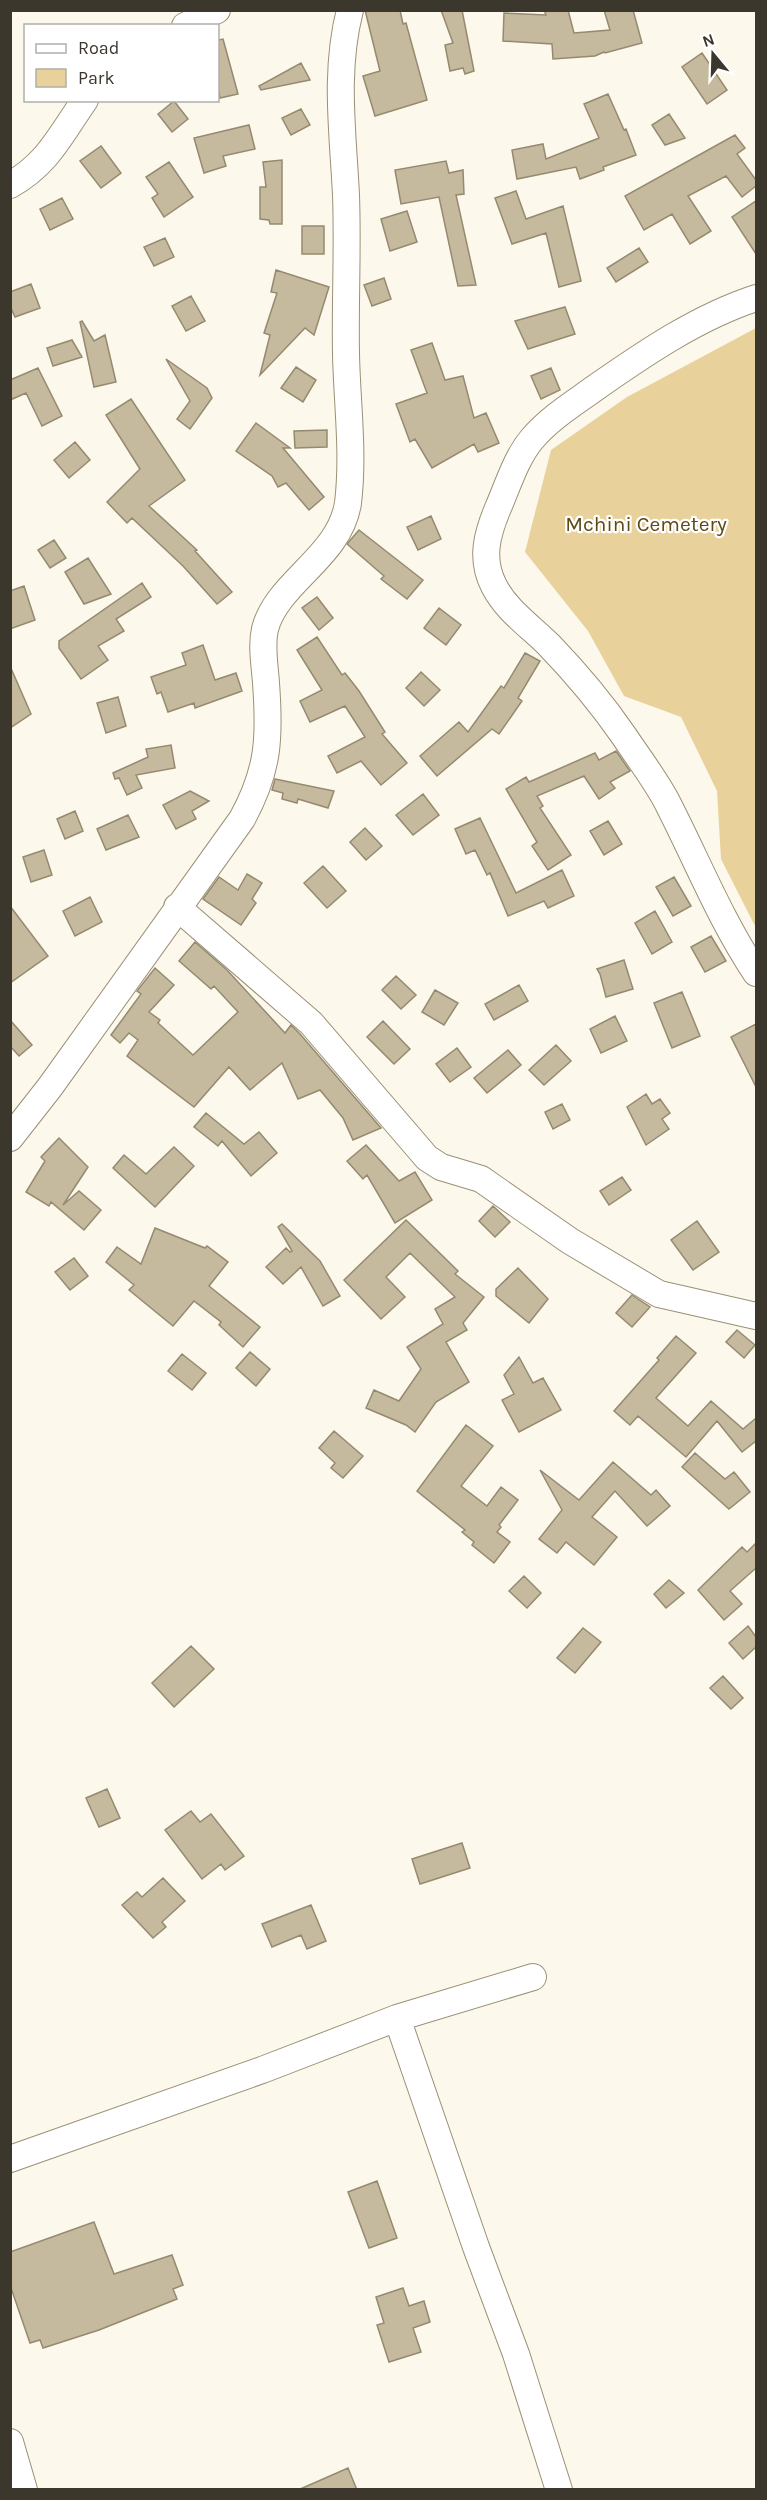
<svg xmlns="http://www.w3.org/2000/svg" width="767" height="2500" font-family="Karla,sans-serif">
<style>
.green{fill:#e9d19b}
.building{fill:#c5b99e;stroke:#958a6f;stroke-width:1.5}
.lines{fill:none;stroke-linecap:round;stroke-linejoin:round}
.minor-casing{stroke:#9b9075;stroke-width:28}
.minor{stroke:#fff;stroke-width:26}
.labels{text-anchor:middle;stroke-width:4.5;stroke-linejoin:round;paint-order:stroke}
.park-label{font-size:21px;fill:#5e4a17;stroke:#fff}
</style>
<rect width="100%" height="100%" fill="#fdf8ec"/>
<path class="green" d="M756 328V928L721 859 717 791 681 717 624 696 588 631 525 552 551 450 627 397Z"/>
<path class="building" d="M365 10H400L403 24 406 23 427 100 375 116 363 76 380 71Z
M441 10H462L474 71 465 74 463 68 450 71 445 45 453 43Z
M544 10H568L574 33 610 30 604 10H633L642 43 605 53 604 52 595 56 553 59 552 44 503 41 504 13 546 15Z
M223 39 238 94 220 98 218 87V40Z
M702 53 727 90 707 104 682 67Z
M301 63 310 80 261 90 259 86Z
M608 94 624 130 626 129 636 155 603 167 604 170 580 179 576 167 517 179 512 150 543 144 546 159 599 138 584 104Z
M174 101 188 119 172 132 158 114Z
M301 109 310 125 291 135 282 118Z
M669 114 685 138 665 145 652 125Z
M249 125 255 149 223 156 226 166 204 173 194 138Z
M735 135 745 148 737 154 756 180V186L742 197 726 176 688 196 711 231 690 244 672 214 644 230 625 196Z
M101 146 121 173 101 188 80 161Z
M282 160V224H270L269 220 260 219V187H266L263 162Z
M446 161 449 173 463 170 464 194 456 195 476 285 458 286 439 197 401 204 395 170Z
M169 162 193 197 164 217 152 198 158 194 146 177Z
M516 191 526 219 563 206 581 281 559 287 546 233 512 244 495 198Z
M62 198 73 219 50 230 40 209Z
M756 201V254L732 217Z
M407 211 417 242 390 251 381 219Z
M302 226H324V254H302Z
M165 238 174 257 154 266 144 247Z
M639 248 648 262 616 282 607 268Z
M276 270 329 287 314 335 305 328 260 375 270 335 264 333 277 293 271 292Z
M384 278 391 299 372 306 364 285Z
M31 284 40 308 15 317 10 306V292Z
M191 296 205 321 186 331 172 306Z
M565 307 575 334 528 349 515 321Z
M82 321 94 341 105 335 116 382 94 387 80 322Z
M72 340 82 357 53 366 47 348Z
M432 343 445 380 463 376 474 418 486 413 499 443 478 452 474 444 432 468 415 439 410 442 396 404 427 393 411 350Z
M166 359 207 388 212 398 190 429 177 419 190 401Z
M296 367 316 380 303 402 281 388Z
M38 368 62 416 42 426 26 393 10 400V380Z
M551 368 560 390 541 399 531 376Z
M131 399 185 480 149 506 197 550 195 551 232 592 217 604 183 566 132 518 127 523 107 502 140 469 106 415Z
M256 423 290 448H283L324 497 309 510 286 483 278 487 272 476 236 451Z
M327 430V447L295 448 294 431Z
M75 442 90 460 69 478 54 460Z
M431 516 441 539 418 550 407 527Z
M359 530 423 580 407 599 381 579 384 576 347 544Z
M54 540 66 558 50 568 38 550Z
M88 558 111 594 84 604 65 572Z
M142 583 151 597 116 619 124 631 98 646 108 660 81 679 59 648V641Z
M24 586 35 620 10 629V591Z
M317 597 333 618 319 630 302 608Z
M439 608 461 625 446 645 424 628Z
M317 637 342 675 345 673 359 691 385 732 382 734 407 763 381 785 361 761 337 773 328 756 365 737 345 706 310 722 300 701 322 690 297 650Z
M203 645 215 680 236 673 242 691 195 708 194 703 168 712 161 692 157 694 151 677 186 665 182 653Z
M525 653 540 661 518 698 522 701 499 734 492 729 437 776 420 756 459 722 468 732 501 686 504 688Z
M10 666 31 714 10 728Z
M421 672 440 690 424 706 406 688Z
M118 697 126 726 106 733 97 703Z
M171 745 175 768 136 775 142 788 127 795 119 778 115 779 113 773 148 757 146 749Z
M616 751 630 771 610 782 615 788 599 799 584 776 537 796 543 806 540 808 571 855 548 870 532 846 537 842 506 789 526 777 529 782 595 753 599 760Z
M275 779 334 791 328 808 298 799 297 803 282 799 283 793 272 790Z
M190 791 209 801 192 811 196 819 176 829 163 805Z
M423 794 439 815 413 835 396 815Z
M75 811 83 831 65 839 57 819Z
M128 815 139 837 106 850 97 829Z
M480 818 516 893 562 870 574 896 548 908 544 901 508 916 490 873 487 875 475 850 466 854 455 829Z
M608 821 622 844 604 855 590 831Z
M365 828 382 846 366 860 350 842Z
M44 850 52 875 31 882 23 857Z
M323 866 346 891 327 908 304 883Z
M247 874 262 883 252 899 256 903 241 925 203 899 219 877 238 890Z
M674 877 691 906 673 916 656 887Z
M90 897 102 922 75 936 63 911Z
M10 906 48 956 10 983Z
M655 911 672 942 652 954 635 923Z
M711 936 726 961 705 972 691 947Z
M195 942 227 970 285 1033 291 1025 300 1034 381 1128 353 1140 343 1118 320 1090 298 1099 282 1063 250 1090 229 1067 194 1107 127 1056 138 1040 129 1033 120 1043 111 1035 141 994 137 991 155 968 174 985 149 1012 160 1020 158 1023 193 1055 238 1012 214 986 211 989 179 961Z
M624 960 633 989 606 997 600 974 597 969Z
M396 976 416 995 401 1009 382 990Z
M519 985 528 1001 494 1020 485 1004Z
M435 990 458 1003 444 1025 422 1012Z
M682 992 700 1036 672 1048 654 1003Z
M615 1016 627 1041 601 1053 590 1029Z
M10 1020 32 1045 19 1056 10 1046Z
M383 1021 410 1049 394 1064 367 1037Z
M756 1024V1087L731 1037Z
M556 1045 571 1061 544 1085 529 1070Z
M457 1048 471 1067 450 1082 436 1064Z
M508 1050 521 1065 487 1093 474 1078Z
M646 1094 652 1104 660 1099 670 1113 662 1119 669 1129 646 1145 627 1107Z
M562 1104 570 1120 553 1129 545 1112Z
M206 1113 244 1144 259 1132 277 1153 251 1176 222 1141 218 1146 194 1127Z
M59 1138 88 1167 63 1205 79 1191 101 1210 84 1230 51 1202 49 1206 26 1192 45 1161 41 1157Z
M366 1145 399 1181 415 1172 432 1200 395 1223 367 1175 363 1179 347 1161Z
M174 1147 194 1166 155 1207 113 1168 124 1155 146 1174Z
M622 1177 631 1190 609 1205 600 1191Z
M493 1206 510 1222 495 1237 479 1221Z
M406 1220 458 1271 455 1274 484 1297 463 1323 467 1330 446 1342 469 1382 436 1402 415 1432 406 1425 366 1408 374 1390 399 1401 421 1369 407 1347 443 1324 435 1309 455 1297 410 1253 386 1277 405 1297 381 1319 344 1280Z
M697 1221 719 1252 693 1270 671 1240Z
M282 1224 320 1261 340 1296 323 1306 301 1267 283 1284 266 1267 286 1248 290 1252 292 1251 278 1227Z
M155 1228 205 1248 207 1246 228 1262 209 1286 260 1327 243 1347 219 1325 221 1322 194 1301 173 1326 129 1290 134 1285 106 1262 117 1247 141 1264Z
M74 1258 88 1276 70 1290 55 1272Z
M518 1268 548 1299 529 1323 496 1296V1289Z
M632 1295 650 1307 632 1327 616 1313Z
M737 1330 755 1345 744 1358 726 1342Z
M676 1336 696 1353 656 1398 688 1426 711 1401 743 1429 756 1418V1441L742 1452 717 1421 686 1457 638 1416 630 1425 614 1411 659 1360 657 1358Z
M250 1352 270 1369 256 1386 236 1368Z
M182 1354 206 1373 192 1390 168 1371Z
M519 1357 533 1383 543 1378 561 1410 519 1432 502 1400 514 1394 504 1375Z
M466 1425 493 1446 461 1486 487 1506 501 1487 518 1500 499 1525 501 1527 497 1532 510 1542 494 1563 472 1545 474 1542 462 1532 465 1530 417 1491Z
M334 1431 363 1456 343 1478 331 1468 335 1463 319 1448Z
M695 1453 725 1479 734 1472 750 1492 729 1509 682 1467Z
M613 1462 651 1495 656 1490 670 1506 647 1526 615 1491 592 1517 617 1537 594 1565 566 1542 557 1553 539 1539 562 1510 540 1470 579 1500Z
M756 1543V1568L730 1591 742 1604 724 1620 698 1590 742 1547 747 1552Z
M524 1576 541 1593 527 1608 509 1591Z
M669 1580 684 1593 666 1608 654 1594Z
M748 1626 756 1637V1647L743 1659 729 1643Z
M583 1628 601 1642 575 1673 557 1658Z
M191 1646 214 1669 174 1707 152 1683Z
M723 1676 743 1698 731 1709 710 1688Z
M107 1789 120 1818 99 1827 86 1798Z
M191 1811 200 1822 211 1814 244 1856 225 1870 221 1864 202 1879 165 1830Z
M462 1843 470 1868 420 1884 412 1859Z
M163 1878 185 1901 162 1922 166 1927 153 1938 122 1905 137 1892 142 1897Z
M311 1905 326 1941 307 1949 301 1935 272 1947 262 1924Z
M377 2181 397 2238 369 2248 348 2192Z
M94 2222 114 2274 172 2255 183 2285 173 2289 177 2299 99 2330 43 2348 40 2340 30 2343 10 2285V2252Z
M403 2288 409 2306 424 2301 430 2322 413 2328 421 2352 389 2362 377 2325 384 2323 376 2297Z
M348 2468 357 2490H298Z"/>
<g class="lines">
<defs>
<path id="minor" d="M185 26 217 10
M10 185C48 164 61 134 85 100
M756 298C698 317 645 353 595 388 573 404 550 418 532 439 516 458 508 485 498 508 487 534 480 559 494 586 507 611 530 626 549 645 576 673 602 704 624 736 638 757 654 778 666 800 696 858 720 919 756 973
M177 907 311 1023 427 1158 441 1167 481 1179 570 1241 659 1294 756 1316
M10 1138 50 1087 242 819C269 770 270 737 266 683 265 667 261 646 265 629 277 582 340 557 348 503 354 453 347 403 346 354 345 301 348 248 346 195 343 133 334 72 350 10
M397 2018 476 2247 516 2354 559 2490
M10 2159 262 2070 397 2018 533 1977
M10 2442 24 2490"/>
</defs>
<use href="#minor" class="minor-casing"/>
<use href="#minor" class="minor"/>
</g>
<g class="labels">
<g class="park-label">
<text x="646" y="531">Mchini Cemetery</text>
</g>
</g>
<rect width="767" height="2500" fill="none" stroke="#3c372c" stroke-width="24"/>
<rect x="24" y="24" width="195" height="78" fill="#ffffff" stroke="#b1afab" stroke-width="1.5"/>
<rect x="36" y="44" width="30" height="9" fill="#ffffff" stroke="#b1afab" stroke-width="1.5"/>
<text x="78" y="54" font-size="18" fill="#3c372c">Road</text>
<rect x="36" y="69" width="30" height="18" fill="#e9d19b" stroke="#b1afab" stroke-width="1.5"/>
<text x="78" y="84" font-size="18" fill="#3c372c">Park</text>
<g transform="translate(713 54) rotate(341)" stroke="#ffffff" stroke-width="4.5" paint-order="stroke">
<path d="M0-4.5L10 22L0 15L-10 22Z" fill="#3c372c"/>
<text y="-9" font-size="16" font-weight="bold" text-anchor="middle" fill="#3c372c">N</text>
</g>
</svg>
